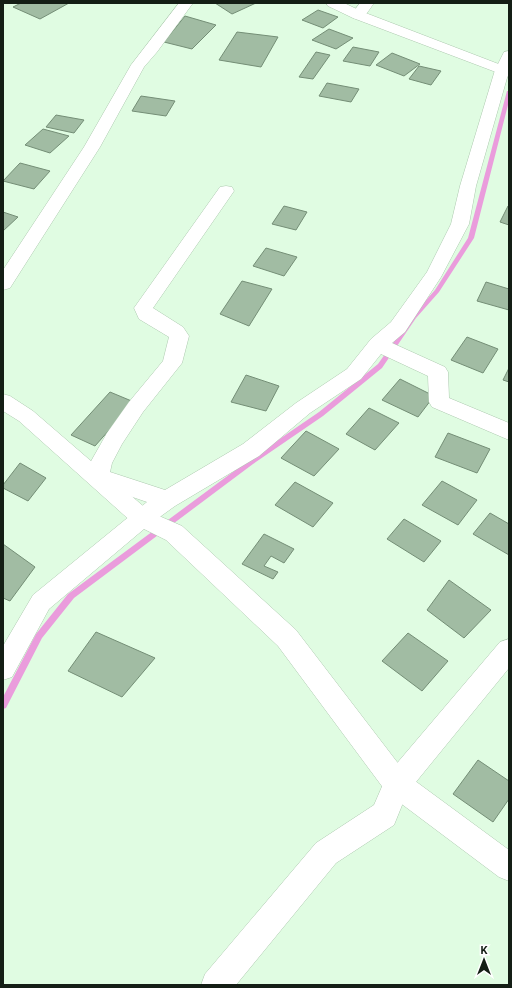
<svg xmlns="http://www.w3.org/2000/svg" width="512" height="988" font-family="Roboto,sans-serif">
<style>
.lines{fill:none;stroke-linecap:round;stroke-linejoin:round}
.stream{fill:#ea9cdc;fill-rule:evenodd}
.building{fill:#a1bca3;stroke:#748e76}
.minor-casing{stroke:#adc9af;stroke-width:1}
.tertiary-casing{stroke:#adc9af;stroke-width:1}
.minor{fill:#fff;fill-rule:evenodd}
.tertiary{fill:#fff;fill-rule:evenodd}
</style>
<rect width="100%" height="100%" fill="#e0fce2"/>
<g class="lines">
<path class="stream" d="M507 91H509V101L474 238 439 292 416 318 382 368 323 416 253 464 74 598 42 638 6 708 3 709V697L36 634 68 594 249 460 319 412 378 364 412 316 435 290 468 238Z"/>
</g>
<path class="building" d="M21 3H69L40 19 13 7Z
M215 3H256L232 14Z
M318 10 338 17 323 28 302 20Z
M185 16 216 25 192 49 164 42Z
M329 29 353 38 336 49 312 40Z
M237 32 278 37 261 67 219 60Z
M353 47 379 52 370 66 343 61Z
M316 52 330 55 313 79 299 77Z
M392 53 420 64 404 76 376 65Z
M419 66 441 71 431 85 409 79Z
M327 83 359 89 351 102 319 96Z
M141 96 175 101 166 116 132 111Z
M56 115 84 120 74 133 46 127Z
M43 129 69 136 50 153 25 145Z
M20 163 50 171 34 189 3 181Z
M284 206 307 212 296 230 272 224Z
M508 206H509V225L500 222Z
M3 212 18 217 3 231Z
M266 248 297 257 284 276 253 266Z
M242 281 272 289 249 326 220 314Z
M486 282 509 289V310L477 301Z
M467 337 498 349 483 373 451 360Z
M509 368V382L503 380Z
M246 375 279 386 266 411 231 402Z
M400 379 434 396 418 417 382 400Z
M110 392 134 402 95 446 71 435Z
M369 408 399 423 375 450 346 434Z
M306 431 339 449 314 476 281 458Z
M448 433 490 449 477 473 435 457Z
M20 463 46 478 28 501 3 488V485Z
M442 481 477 500 458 525 422 505Z
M295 482 333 503 313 527 275 505Z
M490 513 509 524V555L473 534Z
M404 519 441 541 424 562 387 539Z
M264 534 294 549 284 563 271 556 264 566 278 572 273 579 242 564Z
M3 544 35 567 10 601 3 598Z
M449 580 491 610 464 638 427 610Z
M96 632 155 658 122 697 68 671Z
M408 633 448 661 422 691 382 661Z
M478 760 509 781V799L493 822 453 794Z"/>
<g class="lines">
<defs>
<path id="minor" d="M179 3H193L157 52 144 67 100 147 10 288 3 290V270L84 147 131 65Z
M360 3H374C368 11 364 21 353 18L351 15Z
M509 51V71L476 186 469 224 441 277 405 332 392 343 445 367 448 372 449 398 509 423V440L432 407 429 402 428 376 381 354 361 379 310 413 259 456 175 506 150 524 49 609 12 677 3 680V646L33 595 147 502 92 483 88 472 90 463 107 433 129 402 163 361 169 337 139 319 134 308 220 187 226 186 232 187 234 191 153 308 183 327 189 336 182 363 143 412 122 444 112 463 110 472 165 490 243 444 296 403 347 369 371 339 391 322 427 272 451 224 460 186 495 70 504 52Z
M509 639V668L407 793 394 825 336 863 236 985H201L205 974 316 843 374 805 387 775 500 642Z"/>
<path id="tertiary" d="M326 3H344L363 12 509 68V77L353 18 328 6Z
M3 394 10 396 33 411 150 512 182 526 296 630 407 775 509 850V881L499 877 387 793 278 646 166 540 134 524 19 421 3 411Z"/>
</defs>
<use href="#minor" class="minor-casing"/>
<use href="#tertiary" class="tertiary-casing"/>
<use href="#minor" class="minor"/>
<use href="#tertiary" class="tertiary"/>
</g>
<rect width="512" height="988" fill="none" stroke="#141e15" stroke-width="8"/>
<g transform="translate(484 960)" stroke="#ffffff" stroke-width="3" paint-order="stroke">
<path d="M0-3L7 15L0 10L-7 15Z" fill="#141e15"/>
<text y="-6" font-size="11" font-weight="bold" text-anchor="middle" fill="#141e15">K</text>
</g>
</svg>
